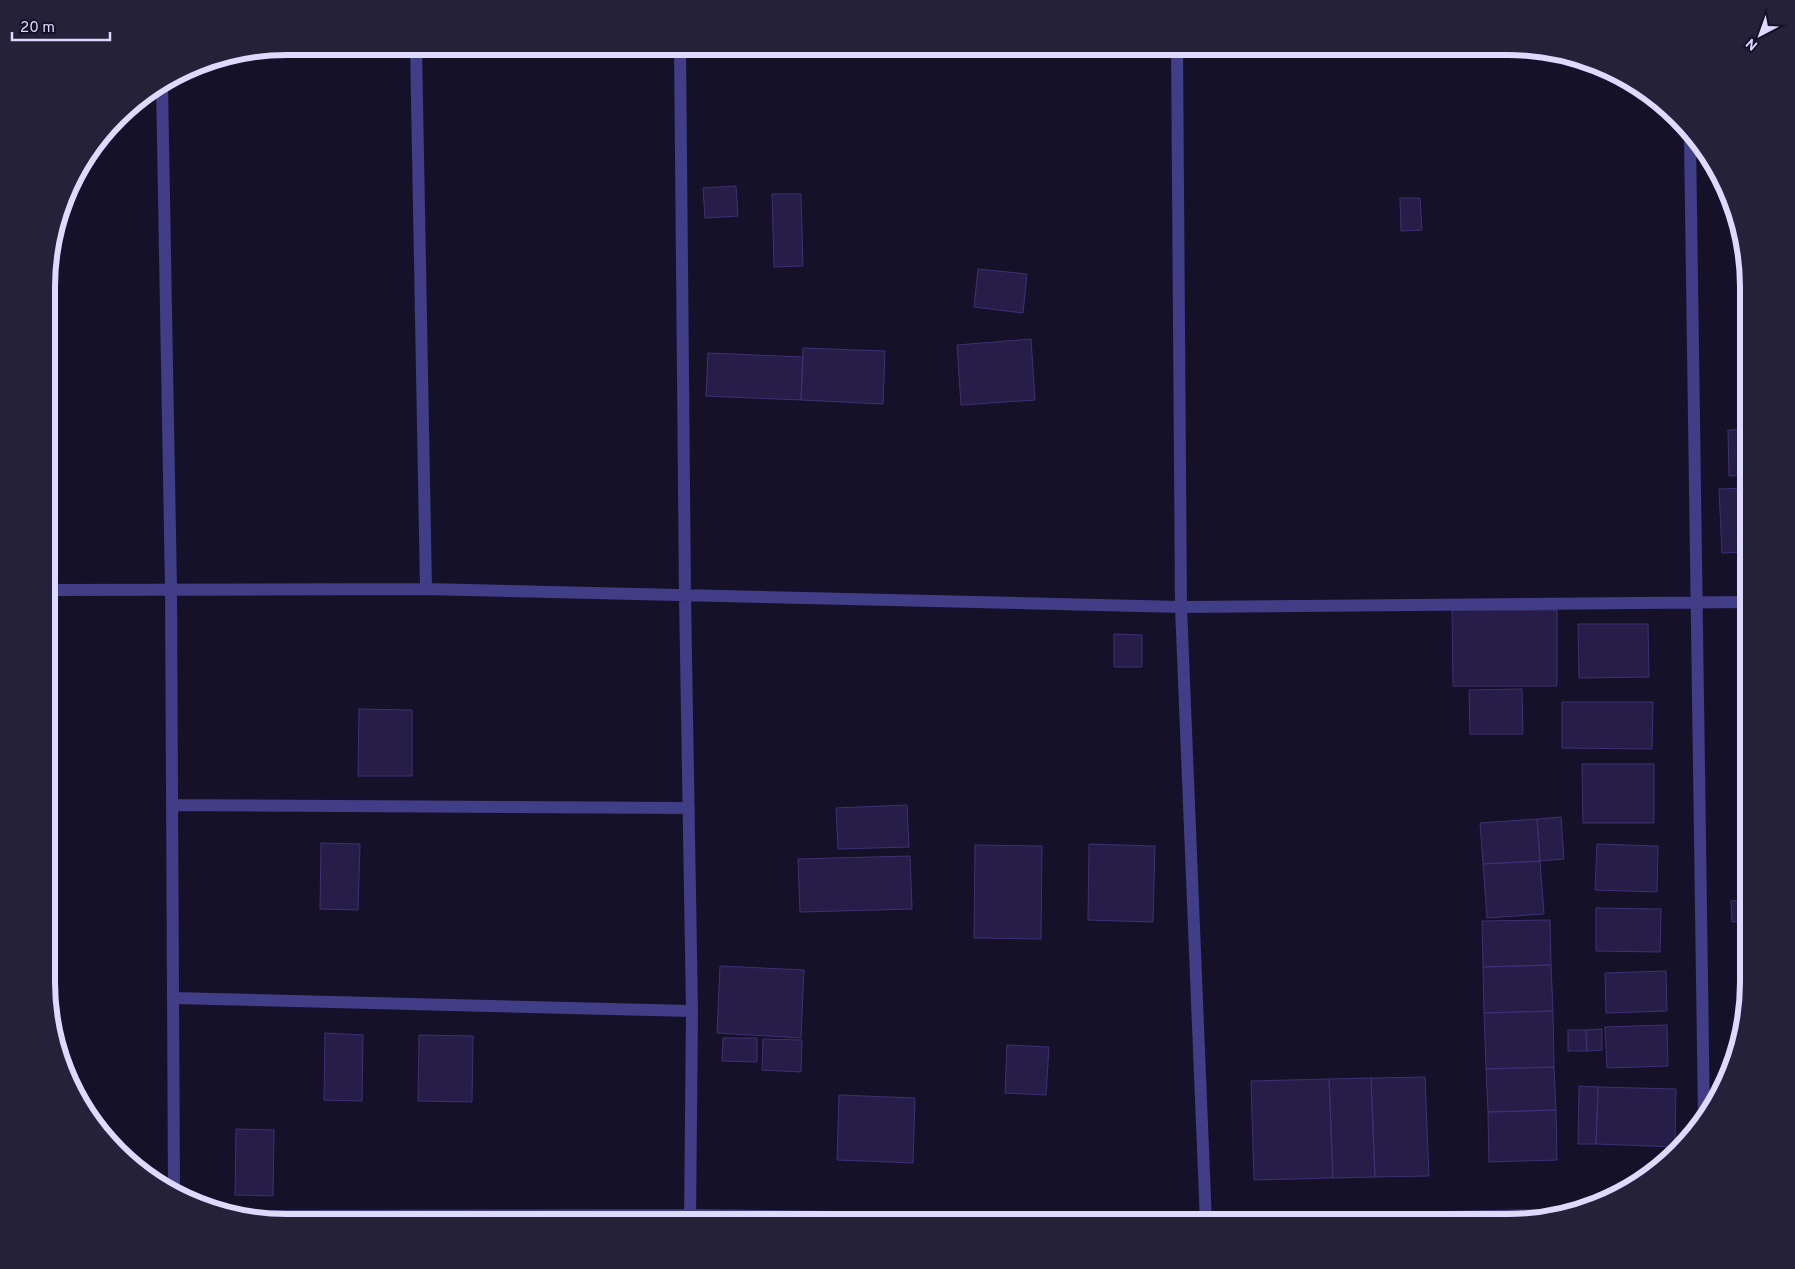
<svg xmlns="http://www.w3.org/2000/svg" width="1795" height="1269" font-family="Overpass,sans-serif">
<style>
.building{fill:#271d49;stroke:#3f3074}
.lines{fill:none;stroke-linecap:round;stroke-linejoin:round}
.street{stroke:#413d86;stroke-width:12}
.rim{fill:none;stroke:#ded9fe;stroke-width:6}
</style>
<rect width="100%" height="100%" fill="#151128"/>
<path class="building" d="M736 186 738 216 705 218 703 188Z
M772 194H801L803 266 774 267Z
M1400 198H1420L1422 230 1401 231Z
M978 269 1027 274 1023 313 974 307Z
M1031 339 1035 400 961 405 957 345Z
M803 348 885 351 883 404 801 400Z
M708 353 803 357 801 400 706 396Z
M1748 429V475L1729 476 1728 430Z
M1748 488V552L1722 553 1719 489Z
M1452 610H1557V686H1453Z
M1578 624H1648L1649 677 1579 678Z
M1114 634 1142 635V667H1114Z
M1522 689 1523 734H1470L1469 690Z
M1562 702H1653L1652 749 1562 748Z
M359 709 412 710V776H358Z
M1582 764H1654V823H1583Z
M907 805 909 847 838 849 836 808Z
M1561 817 1564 859 1540 861 1537 819Z
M1537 819 1540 861 1483 864 1480 823Z
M321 843 360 844 358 910 320 909Z
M1089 844 1155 846 1153 922 1088 920Z
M1597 844 1658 846 1657 892 1595 890Z
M975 845 1042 846 1041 939 974 938Z
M910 856 912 909 800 912 798 859Z
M1540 861 1544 914 1487 918 1483 864Z
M1748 900V922H1732L1731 901Z
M1596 908 1661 909 1660 952 1596 951Z
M1550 920 1551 965 1483 967 1482 921Z
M1551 965 1553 1011 1484 1013 1483 967Z
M720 966 804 970 801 1038 717 1033Z
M1666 971 1667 1011 1606 1013 1605 973Z
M1553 1011 1554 1067 1486 1069 1484 1013Z
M1667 1025 1668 1066 1607 1068 1605 1027Z
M1602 1029V1050L1587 1051 1586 1030Z
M1568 1030H1586L1587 1051H1568Z
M325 1033 363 1035 362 1101 324 1100Z
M419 1035 473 1036 472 1102 418 1101Z
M723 1038H757V1062L722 1061Z
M763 1039 802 1040 801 1072 762 1070Z
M1007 1045 1049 1047 1046 1095 1005 1093Z
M1554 1067 1556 1110 1488 1112 1486 1069Z
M1425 1077 1429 1176 1375 1177 1371 1078Z
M1371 1078 1375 1177 1333 1178 1329 1079Z
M1329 1079 1333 1178 1254 1180 1251 1081Z
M1579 1086 1598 1087 1596 1144H1578Z
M1598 1087 1676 1089 1675 1147 1596 1144Z
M839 1095 915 1098 913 1163 837 1160Z
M1556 1110 1557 1160 1489 1162 1488 1112Z
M236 1129 274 1130 273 1196 235 1195Z"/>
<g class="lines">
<path class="street" d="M416 46 426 589
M680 46 685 596 692 1011 690 1221
M1177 47 1181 607 1206 1223
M162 85 171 589 174 1191
M1690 139 1704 1119
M48 590 426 589 1181 607 1748 602
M173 805 689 808
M173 998 692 1011
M241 1216 690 1215 1206 1222 1543 1215"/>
</g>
<path d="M0 0H1795V1269H0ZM287 55H1508A232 232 0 0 1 1740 287V982A232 232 0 0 1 1508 1214H287A232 232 0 0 1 55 982V287A232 232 0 0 1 287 55Z" fill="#252139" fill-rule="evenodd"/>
<path class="rim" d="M287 55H1508A232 232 0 0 1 1740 287V982A232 232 0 0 1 1508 1214H287A232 232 0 0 1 55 982V287A232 232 0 0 1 287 55Z"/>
<g transform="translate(1760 35) rotate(221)" stroke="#151128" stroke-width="4" paint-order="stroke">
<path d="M0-4L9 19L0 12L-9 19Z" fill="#ded9fe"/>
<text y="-8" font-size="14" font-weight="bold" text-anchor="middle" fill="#ded9fe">N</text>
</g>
<path d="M12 32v8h98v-8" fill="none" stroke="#ded9fe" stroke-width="2.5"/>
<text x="20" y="32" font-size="15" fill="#ded9fe" stroke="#151128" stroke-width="4" paint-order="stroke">20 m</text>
</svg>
